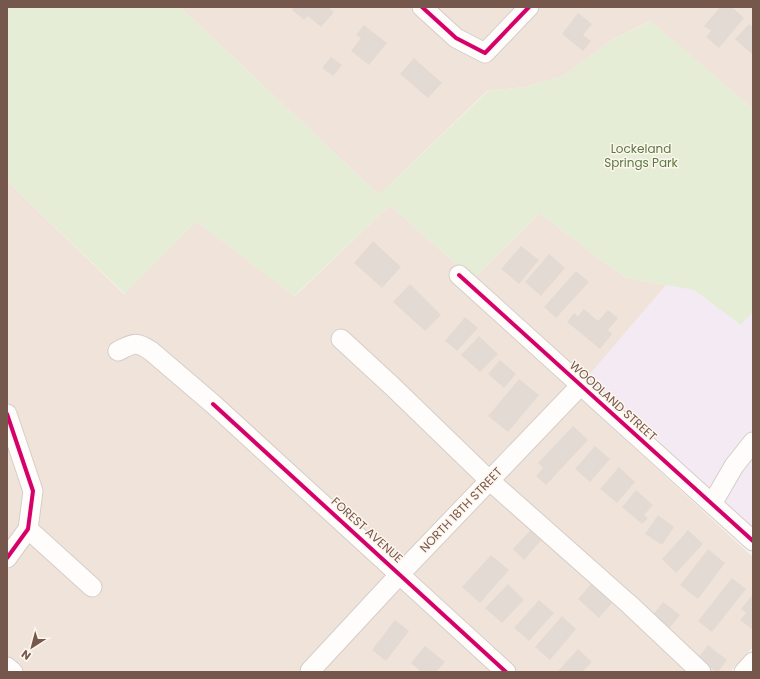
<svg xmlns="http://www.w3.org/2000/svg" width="760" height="679" font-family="Poppins,sans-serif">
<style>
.residential{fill:#f0e4da}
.education{fill:#f3eaf3}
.green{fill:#e5edd7}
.building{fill:#e3dad4}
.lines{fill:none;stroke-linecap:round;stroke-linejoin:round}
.minor-casing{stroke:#d6cdc8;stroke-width:21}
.minor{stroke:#fefdfc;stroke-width:19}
.cycleway-casing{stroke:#fef6ed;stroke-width:6}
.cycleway{stroke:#d6006c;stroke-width:4}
.labels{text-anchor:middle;stroke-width:3;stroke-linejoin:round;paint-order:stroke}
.park-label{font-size:12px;fill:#597a44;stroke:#fef6ed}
.street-label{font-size:12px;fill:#75574c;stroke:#fef6ed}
</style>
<rect width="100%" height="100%" fill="#f7f2ec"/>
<path class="residential" d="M180 7H753V109L650 21 612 40 564 76 525 87 487 91 379 195Z
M7 181 124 294 196 221 295 296 390 205 473 279 540 213 606 264 627 278 666 285 580 386 583 401 753 557V647L730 672H7Z"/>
<path class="education" d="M666 285 694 290 741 325 753 312V541L580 386Z"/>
<path class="green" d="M7 7H180L379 195 488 91 525 87 564 76 612 40 651 21 753 109V312L741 325 694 290 627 278 606 264 540 213 473 279 390 205 294 296 196 221 125 294 7 181Z"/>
<path class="building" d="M294 7H328L334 12 321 27 308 16 304 20 292 10Z
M720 7H732L744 18 719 48 706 37 711 31 704 26Z
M578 13 592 24 583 35 591 41 583 51 562 34Z
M749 24 753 27V55L735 39Z
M364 25 387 43 369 65 351 51 361 38 356 35Z
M331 57 342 65 333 76 322 68Z
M414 58 442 83 428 98 400 74Z
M373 241 401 267 382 288 354 263Z
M521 246 539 260 519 284 501 269Z
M549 254 565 268 541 296 525 282Z
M576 271 589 282 556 318 544 307Z
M410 284 441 315 425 331 393 302Z
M584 309 598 321 608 310 618 318 608 330 612 334 600 349 567 322 574 313 578 316Z
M465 317 478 328 457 351 445 341Z
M479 336 498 354 480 372 461 355Z
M500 360 516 374 504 388 488 374Z
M519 379 539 395 508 432 488 416Z
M573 426 588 440 546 485 536 476 543 468 538 463Z
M595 446 610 459 590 482 575 469Z
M619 467 635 482 617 503 600 489Z
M636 490 653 505 644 515 648 518 642 524 622 507Z
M658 515 674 527 662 545 645 534Z
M533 527 544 537 524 560 513 549Z
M688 530 703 544 676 573 662 559Z
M708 549 725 563 698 599 680 585Z
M491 555 509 570 480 603 462 587Z
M732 578 746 589 712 632 698 621Z
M508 584 524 600 502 623 485 608Z
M591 584 612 603 599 618 578 599Z
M753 594V630L740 620 746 613 741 609Z
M539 600 554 613 529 641 514 628Z
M663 602 680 615 669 629 652 616Z
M562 616 576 629 550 660 535 647Z
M395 620 409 631 386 661 372 650Z
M708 645 727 660 718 672H716L698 658Z
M425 646 445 662 436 672H421L411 663Z
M578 649 592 662 582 672H557Z"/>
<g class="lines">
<defs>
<path id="minor" d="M422 7 456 38 485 53 529 7
M459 275 753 541
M341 339 393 387 489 480 630 605 701 672
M118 351C134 343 136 341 151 351L213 404 506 672
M7 414 33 491 28 529 7 558
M712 504 734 466 753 442
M28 529 92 587
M7 667 13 672
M310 671 400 574 580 386
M744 672 753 662"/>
</defs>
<use href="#minor" class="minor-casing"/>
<use href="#minor" class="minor"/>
<defs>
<path id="cycleway" d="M422 7 456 38 485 53 529 7
M459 275 753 541
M213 404 506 672
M7 414 33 491 28 529 7 558"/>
</defs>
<use href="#cycleway" class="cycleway-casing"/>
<use href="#cycleway" class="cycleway"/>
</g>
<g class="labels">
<g class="park-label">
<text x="641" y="153">Lockeland<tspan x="641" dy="14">Springs Park</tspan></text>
</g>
<g class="street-label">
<text transform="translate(613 401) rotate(42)" y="4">WOODLAND STREET</text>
<text transform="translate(461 510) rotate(-46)" y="4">NORTH 18TH STREET</text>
<text transform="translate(367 530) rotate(42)" y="4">FOREST AVENUE</text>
</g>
</g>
<rect width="760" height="679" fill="none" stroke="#75574c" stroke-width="16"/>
<g transform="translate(32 647) rotate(216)" stroke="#fef6ed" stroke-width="3" paint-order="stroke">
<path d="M0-3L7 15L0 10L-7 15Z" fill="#75574c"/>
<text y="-6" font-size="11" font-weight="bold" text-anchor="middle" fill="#75574c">N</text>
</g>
</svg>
